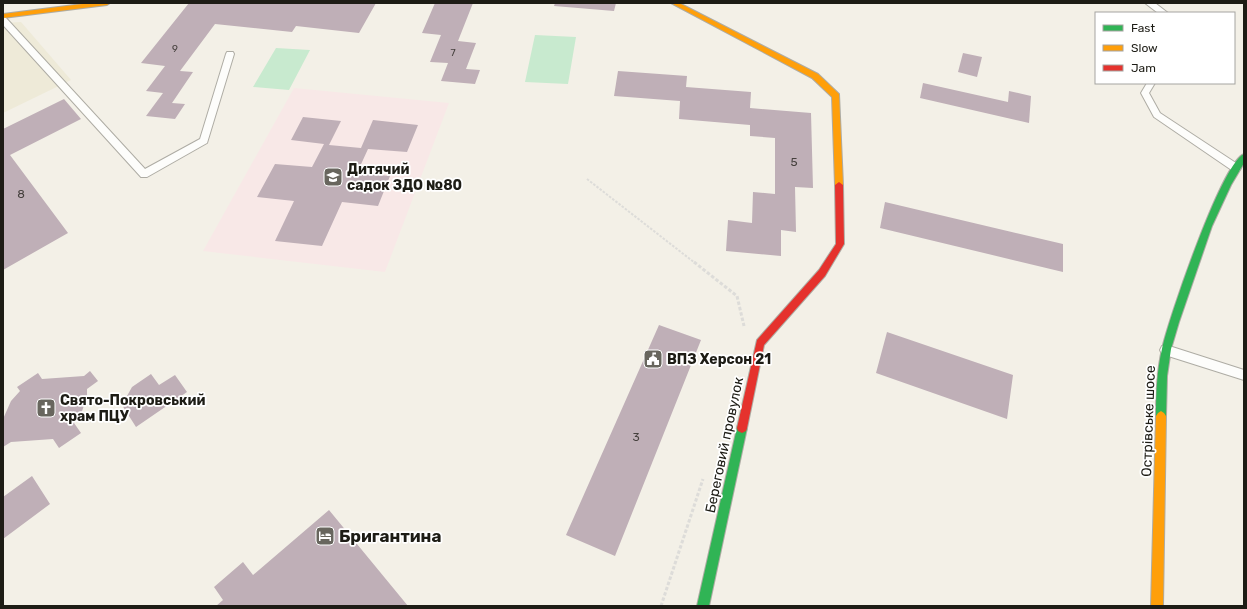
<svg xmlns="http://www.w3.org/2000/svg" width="1247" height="609" font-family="Rubik,sans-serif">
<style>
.built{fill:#eeead8}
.education{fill:#f8e8e7}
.green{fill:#c8eacf}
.building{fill:#bfafb7}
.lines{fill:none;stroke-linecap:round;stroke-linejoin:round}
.lane-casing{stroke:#aeaca4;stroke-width:2}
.fast-casing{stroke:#aeaca4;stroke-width:2}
.slow-casing{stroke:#aeaca4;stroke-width:2}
.jam-casing{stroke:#aeaca4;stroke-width:2}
.path-far1{stroke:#dddcd9;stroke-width:2;stroke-dasharray:2.5 1.5;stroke-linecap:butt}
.path{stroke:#dddcd9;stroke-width:3;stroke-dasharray:3.5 2;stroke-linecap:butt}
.lane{fill:#fdfdfb;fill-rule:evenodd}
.fast{fill:#30b455;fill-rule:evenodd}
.slow{fill:#ff9f0a;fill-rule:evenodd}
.jam{fill:#e5322d;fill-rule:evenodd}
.labels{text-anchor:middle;stroke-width:3.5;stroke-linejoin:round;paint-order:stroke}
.far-number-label{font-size:10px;fill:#46413e}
.number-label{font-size:12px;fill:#46413e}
.poi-label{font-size:14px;font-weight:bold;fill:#1d1c15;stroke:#fff;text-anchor:start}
.street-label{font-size:14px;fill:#1d1c15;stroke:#fff}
.near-poi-label{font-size:17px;font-weight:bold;fill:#1d1c15;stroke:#fff;text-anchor:start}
</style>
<rect width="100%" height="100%" fill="#f3f0e7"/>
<path class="built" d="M21 22 71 80 3 113V23Z"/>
<path class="education" d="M294 88 449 103 385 272 203 251Z"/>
<path class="green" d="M535 35 576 37 568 84 525 82Z
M276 48 310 50 289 90 253 87Z"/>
<path class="building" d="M189 3H376L359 33 296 26 292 32 215 24 180 71 193 72 172 103 185 104 175 119 146 116 163 93 146 91 165 66 141 63Z
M435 3H473L458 41 476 43 466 69 480 70 475 84 441 81 448 63 430 62 441 35 422 33Z
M555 3H616L614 11 554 6Z
M963 53 982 57 977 77 958 72Z
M618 71 687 76 686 87 751 92 750 108 811 113 813 188 795 187 796 232 781 230V256L726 251 728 220 752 223 753 192 775 194V138L750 136V125L679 119 680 101 614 96Z
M923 83 1008 102 1009 91 1031 96 1029 123 920 98Z
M64 99 81 119 10 155 68 233 3 270V129Z
M303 117 341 121 329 145 361 148 373 120 418 125 407 152 368 149 357 173 390 176 378 206 342 202 322 246 275 241 294 201 257 197 275 164 312 167 324 144 291 140Z
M885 202 1063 244V272L880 228Z
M659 325 701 340 615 556 566 535Z
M887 332 1013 375 1007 419 876 373Z
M90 371 98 381 87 389V397L81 414 74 423 81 433 59 448 53 439 11 442 3 447V419L11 401 20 391 17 387 38 373 42 379 84 376Z
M151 374 159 385 175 375 187 392 136 427 122 405 132 387Z
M32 476 50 504 3 539V497Z
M329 510 408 606H216L223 600 214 587 243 562 253 575Z"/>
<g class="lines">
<defs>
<path id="lane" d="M1145 3H1155L1168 13H1158Z
M3 17 6 18 145 169 200 139 226 54 227 52H233L234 54 207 143 147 177H141L3 25Z
M1147 83H1155L1149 93 1160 113 1239 165 1241 168 1239 171H1233L1154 117 1141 93Z
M1166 345 1244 370V380L1162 354 1160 350 1162 346Z"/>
<path id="fast" d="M1244 154V163L1231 185 1212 226 1179 322 1171 349 1167 376 1166 416 1164 419 1161 421 1158 419 1156 416C1156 393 1157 371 1162 349 1168 321 1222 162 1244 154Z
M742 423 746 425 747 428 709 606H697L737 428 738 425Z"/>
<path id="slow" d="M90 3H110L107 5 3 18V14Z
M671 3H679L818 74 839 94 843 185 842 187 839 188 835 185 832 97 812 78Z
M1161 411 1164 413 1166 416 1163 606H1151L1156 416 1158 413Z"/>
<path id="jam" d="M839 182 843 185 844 244 825 276 764 345 747 428 746 431 742 433 738 431 737 428 757 340 819 270 836 244 835 185Z"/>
</defs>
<use href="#lane" class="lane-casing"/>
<use href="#fast" class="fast-casing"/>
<use href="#slow" class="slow-casing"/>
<use href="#jam" class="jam-casing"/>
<path class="path-far1" d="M587 179 695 263"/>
<path class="path" d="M694 262 737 296 744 326
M661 606 703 479"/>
<use href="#lane" class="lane"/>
<use href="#fast" class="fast"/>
<use href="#slow" class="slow"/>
<use href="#jam" class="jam"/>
</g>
<defs>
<symbol id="school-square" viewBox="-11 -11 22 22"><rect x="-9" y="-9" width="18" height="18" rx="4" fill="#68665e" stroke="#fff"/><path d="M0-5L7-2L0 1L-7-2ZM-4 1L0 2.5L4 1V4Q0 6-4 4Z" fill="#fff"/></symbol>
<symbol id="civic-square" viewBox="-11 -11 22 22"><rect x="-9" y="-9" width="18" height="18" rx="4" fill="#68665e" stroke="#fff"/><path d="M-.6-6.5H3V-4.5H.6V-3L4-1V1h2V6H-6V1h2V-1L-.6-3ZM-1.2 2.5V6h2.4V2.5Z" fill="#fff"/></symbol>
<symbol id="church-square" viewBox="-11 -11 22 22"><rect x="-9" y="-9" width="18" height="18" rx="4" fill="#68665e" stroke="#fff"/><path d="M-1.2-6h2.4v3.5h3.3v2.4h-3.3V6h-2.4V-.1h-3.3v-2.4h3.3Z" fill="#fff"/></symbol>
<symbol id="hotel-square" viewBox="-11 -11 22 22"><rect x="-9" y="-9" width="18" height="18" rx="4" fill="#68665e" stroke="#fff"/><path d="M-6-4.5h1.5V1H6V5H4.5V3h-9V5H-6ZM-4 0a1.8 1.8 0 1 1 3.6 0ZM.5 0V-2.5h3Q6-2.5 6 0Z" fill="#fff"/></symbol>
</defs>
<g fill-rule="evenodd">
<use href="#school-square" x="322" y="166" width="22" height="22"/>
<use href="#civic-square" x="642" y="348" width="22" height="22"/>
<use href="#church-square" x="35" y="397" width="22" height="22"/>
<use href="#hotel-square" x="314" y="525" width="22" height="22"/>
</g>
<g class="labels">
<g class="far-number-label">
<text x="175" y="52">9</text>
<text x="453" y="56">7</text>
</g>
<g class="number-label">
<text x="794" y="166">5</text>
<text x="21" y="198">8</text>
<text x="636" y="441">3</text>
</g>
<g class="poi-label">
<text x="347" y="174">Дитячий<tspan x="347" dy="16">садок ЗДО №80</tspan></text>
<text x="667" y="364">ВПЗ Херсон 21</text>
<text x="60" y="405">Свято-Покровський<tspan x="60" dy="16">храм ПЦУ</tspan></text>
</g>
<g class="street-label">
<text transform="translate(1148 421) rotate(-88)" y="5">Острівське шосе</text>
<text transform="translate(724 445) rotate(-78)" y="5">Береговий провулок</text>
</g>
<g class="near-poi-label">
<text x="339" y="542">Бригантина</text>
</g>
</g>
<rect width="1247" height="609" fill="none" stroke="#1d1c15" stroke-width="8"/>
<rect x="1095" y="12" width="140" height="72" fill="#ffffff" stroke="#a5a4a1"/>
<rect x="1103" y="25" width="20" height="6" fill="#30b455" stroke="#a5a4a1"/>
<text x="1131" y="32" font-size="12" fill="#1d1c15">Fast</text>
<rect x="1103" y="45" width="20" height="6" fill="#ff9f0a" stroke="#a5a4a1"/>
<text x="1131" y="52" font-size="12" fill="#1d1c15">Slow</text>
<rect x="1103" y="65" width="20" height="6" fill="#e5322d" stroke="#a5a4a1"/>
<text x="1131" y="72" font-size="12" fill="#1d1c15">Jam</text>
</svg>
